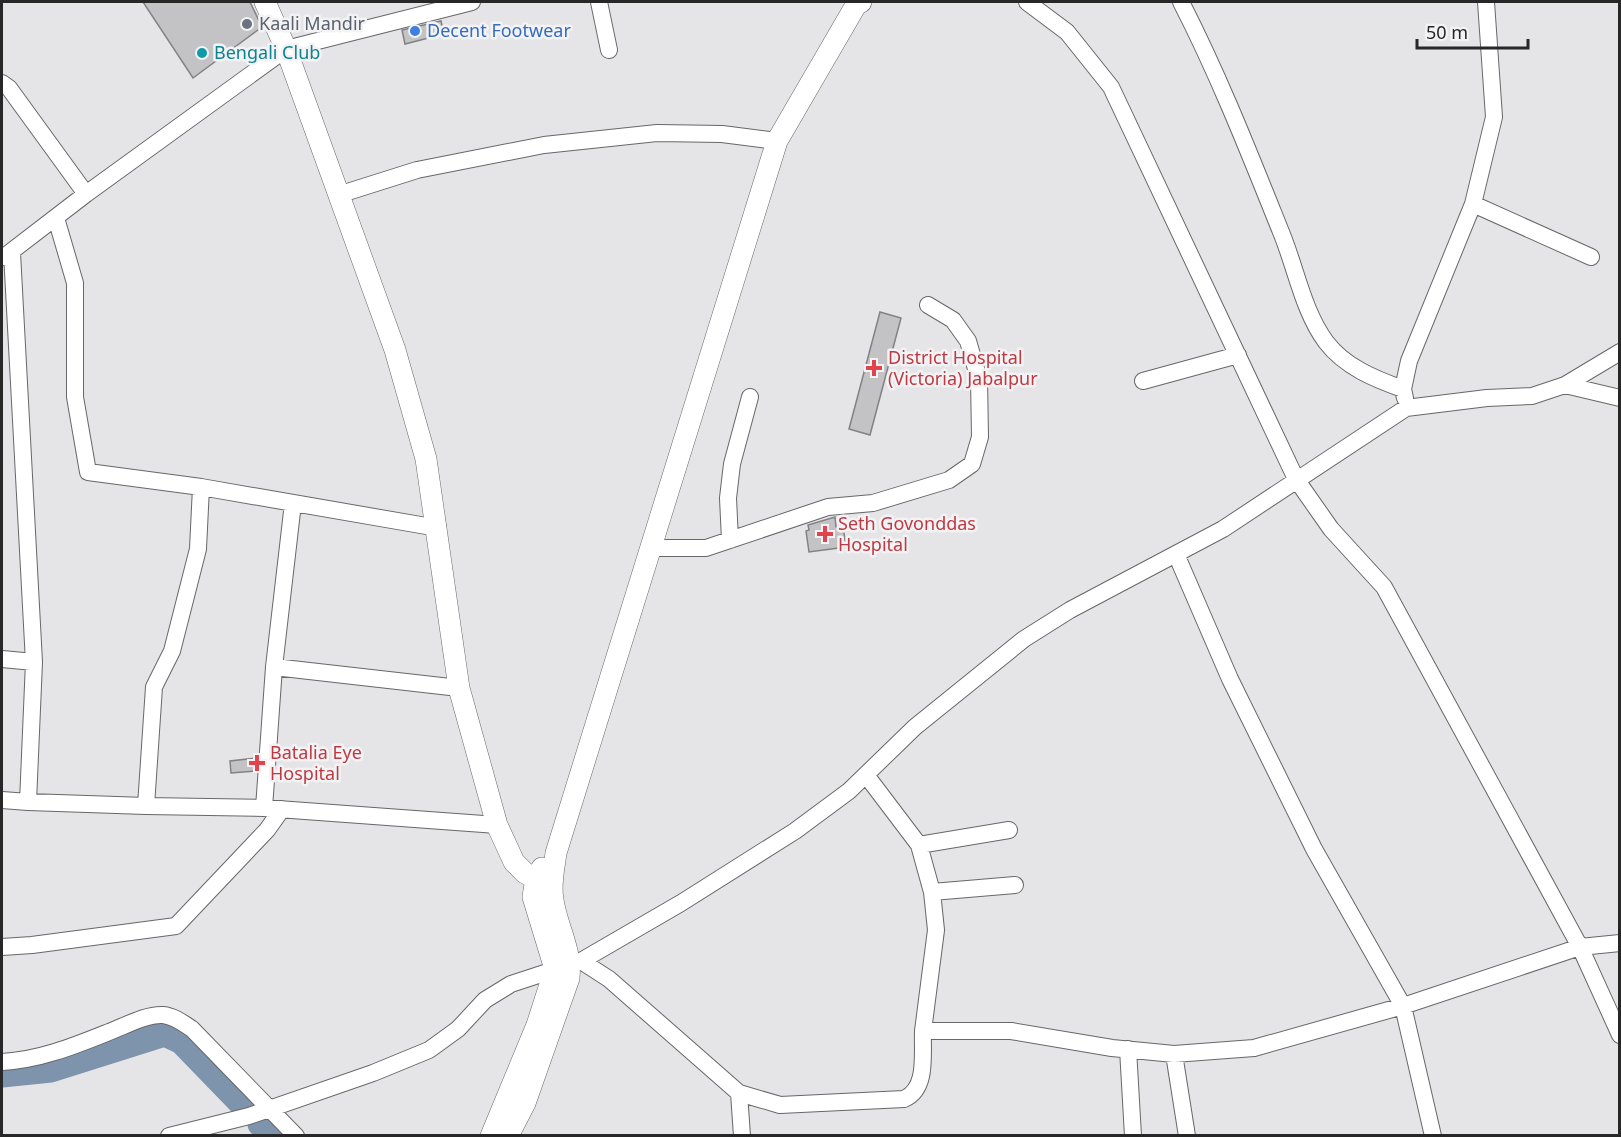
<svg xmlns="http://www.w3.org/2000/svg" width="1621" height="1137" font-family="'Noto Sans',sans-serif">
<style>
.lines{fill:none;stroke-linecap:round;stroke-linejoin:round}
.river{stroke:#7e93ac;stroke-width:27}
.building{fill:#c3c3c5;stroke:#828284;stroke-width:1.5}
.minor-casing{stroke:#676769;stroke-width:18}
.major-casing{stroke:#676769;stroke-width:22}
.minor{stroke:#fff;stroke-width:16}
.major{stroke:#fff;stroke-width:21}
.worship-dot{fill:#6b7280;stroke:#f3f3f5;stroke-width:2}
.shop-dot{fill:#3f7fe0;stroke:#f3f3f5;stroke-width:2}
.culture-dot{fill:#0f9aa8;stroke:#f3f3f5;stroke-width:2}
.health-dot{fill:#e0444e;stroke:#f3f3f5;stroke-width:2}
.labels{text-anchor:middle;stroke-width:5;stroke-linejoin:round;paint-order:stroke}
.worship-label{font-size:18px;fill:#5b616d;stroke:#f3f3f5;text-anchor:start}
.shop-label{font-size:18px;fill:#366cbe;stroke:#f3f3f5;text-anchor:start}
.culture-label{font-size:18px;fill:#0d838f;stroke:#f3f3f5;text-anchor:start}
.health-label{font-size:18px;fill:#be3a42;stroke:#f3f3f5;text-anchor:start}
</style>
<rect width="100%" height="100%" fill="#e5e5e8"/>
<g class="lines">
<path class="river" d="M2 1074 51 1069 165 1033 182 1041 244 1105
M261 1124 272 1136"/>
</g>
<path class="building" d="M143 2H250L262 27 193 78Z
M441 21 444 34 405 44 402 30Z
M880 312 901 318 870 435 849 429Z
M835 517 836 527 843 526 846 547 809 552 806 531 809 530 808 525Z
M257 758 256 771 231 773 230 761Z"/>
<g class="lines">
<defs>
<path id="minor" d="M599 2 609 50
M1027 2 1067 32 1111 87 1296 479 1331 529 1384 587 1580 947 1620 1035
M1181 2C1219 76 1250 155 1281 232 1296 268 1303 311 1326 342 1345 367 1375 379 1403 389
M2 83 9 88 86 194
M338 195 417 170 544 145 657 133 722 134 777 141
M1473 204 1591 257
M56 218 75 283V397L88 472 201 487
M12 253 34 662 28 802 146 806 154 687 172 651 198 549 201 487 438 528
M4 257 86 194 286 49 472 2
M1143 381 1238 355
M1565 385 1620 398
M1405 398 1403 389 1409 361 1473 204 1494 117 1486 2
M730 540 728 498 732 464 750 397
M650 548H706L828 507 873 503 949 480 972 464 980 437 979 379 968 341 953 320 928 305
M1176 554 1230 679 1314 849 1403 1006 1433 1136
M2 659 34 662
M274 667 459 688
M866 775 919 845 932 892 936 930 923 1031
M2 800 28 802
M146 806 264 808 497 825
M264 808 274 667 293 503
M919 845 1009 830
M932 892 1015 885
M2 947 32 945 176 926 267 830 282 809
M581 961 609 979 739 1093 780 1105 904 1099C928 1089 922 1054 923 1031H1011L1112 1048 1174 1054 1254 1048 1403 1006 1580 947 1620 943
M1128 1049 1133 1136
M1174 1054 1187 1136
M2 1062C40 1060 74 1046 109 1032 125 1026 146 1014 163 1015 174 1016 183 1023 192 1029L296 1136
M739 1093 742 1136
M169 1136 249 1116 373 1073 429 1050 458 1029 485 1000 511 984 581 961 681 903 795 831 849 791 915 727 1024 639 1070 610 1223 529 1406 408 1487 398 1532 396 1565 385 1620 352"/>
<path id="major" d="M265 2 286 49 395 350 426 459 459 688 497 825 514 862 525 873 551 886
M491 1136 537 1025 555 969 533 897 536 878 542 868
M508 1136 525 1103 569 978C572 950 557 927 553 900 550 884 554 869 556 853L777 141 856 5 861 2"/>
</defs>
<use href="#minor" class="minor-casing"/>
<use href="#major" class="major-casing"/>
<use href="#minor" class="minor"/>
<use href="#major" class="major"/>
</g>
<circle class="worship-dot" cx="247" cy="24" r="6"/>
<circle class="shop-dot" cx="415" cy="31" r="6"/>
<circle class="culture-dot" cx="202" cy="53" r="6"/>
<g class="health-dot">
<path d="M871 359h6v6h6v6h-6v6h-6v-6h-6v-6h6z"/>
<path d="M822 525h6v6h6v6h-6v6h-6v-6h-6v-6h6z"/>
<path d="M254 754h6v6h6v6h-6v6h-6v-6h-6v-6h6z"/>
</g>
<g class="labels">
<g class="worship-label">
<text x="259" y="30">Kaali Mandir</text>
</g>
<g class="shop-label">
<text x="427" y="37">Decent Footwear</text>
</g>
<g class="culture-label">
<text x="214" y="59">Bengali Club</text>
</g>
<g class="health-label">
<text x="888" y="364">District Hospital<tspan x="888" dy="21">(Victoria) Jabalpur</tspan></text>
<text x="838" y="530">Seth Govonddas<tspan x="838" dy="21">Hospital</tspan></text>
<text x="270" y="759">Batalia Eye<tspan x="270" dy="21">Hospital</tspan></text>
</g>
</g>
<rect width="1621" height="1137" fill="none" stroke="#272728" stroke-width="6"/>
<path d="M1417 39v9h111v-9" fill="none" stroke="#272728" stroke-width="3"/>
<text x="1426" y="39" font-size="18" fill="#272728" stroke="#f3f3f5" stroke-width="4.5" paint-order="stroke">50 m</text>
</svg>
